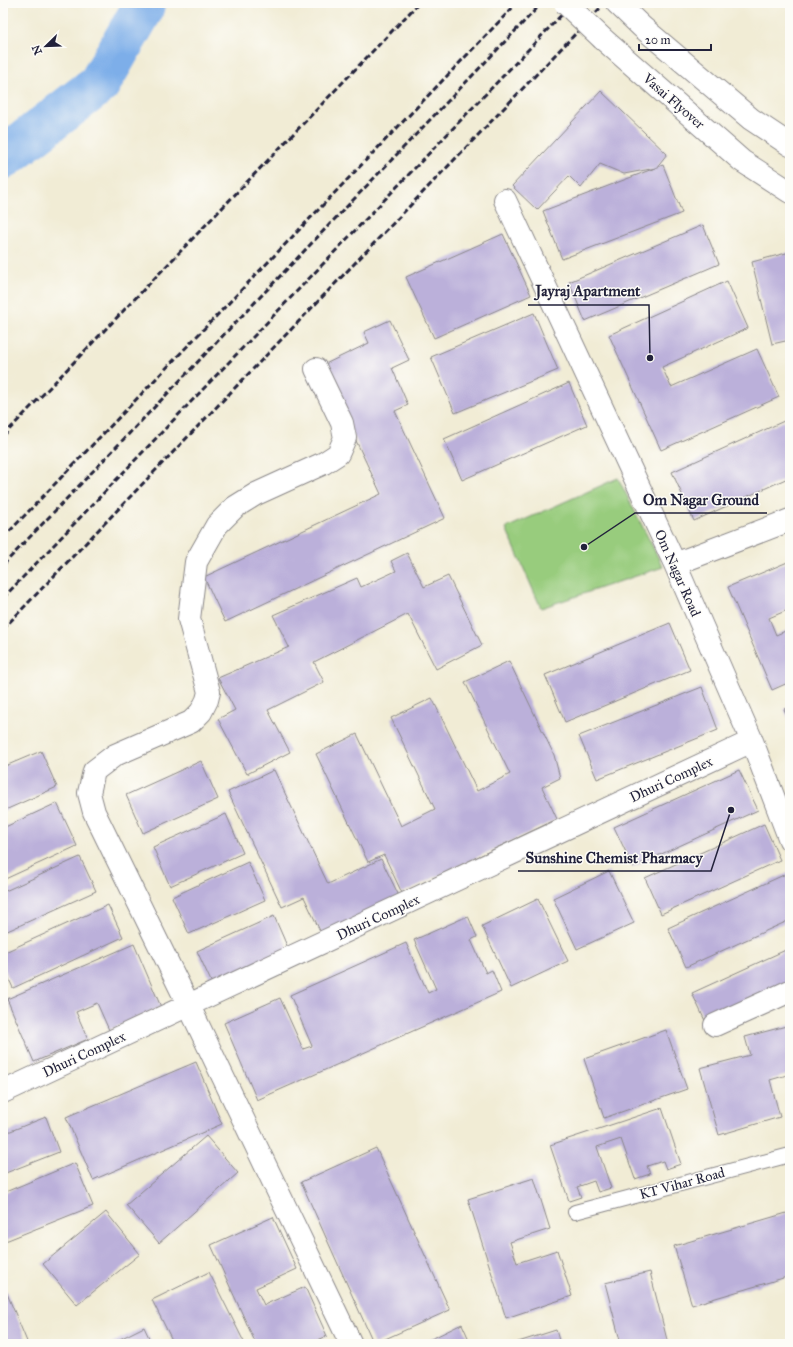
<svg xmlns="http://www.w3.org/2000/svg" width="793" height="1347" font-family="'IM FELL Great Primer',serif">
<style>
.green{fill:#98cc7d;stroke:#5d775c}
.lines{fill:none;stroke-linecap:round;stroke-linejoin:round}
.river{stroke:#7daee9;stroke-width:43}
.building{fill:#bbb0da}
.service-casing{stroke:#8a8788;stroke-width:16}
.minor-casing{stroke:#8a8788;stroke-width:24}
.primary-casing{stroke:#8a8788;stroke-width:24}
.service{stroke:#fff;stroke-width:14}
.minor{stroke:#fff;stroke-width:22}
.primary{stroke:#fff;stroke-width:22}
.rail{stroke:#22223b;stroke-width:3;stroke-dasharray:6 3;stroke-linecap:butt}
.primary-bridge-casing{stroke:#8a8788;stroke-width:24;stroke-linecap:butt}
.primary-bridge{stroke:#fff;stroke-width:22}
.labels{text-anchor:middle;stroke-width:3;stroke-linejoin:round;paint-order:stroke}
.street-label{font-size:14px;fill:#22223b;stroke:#fdfcf7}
.leader{fill:none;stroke:#22223b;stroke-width:1.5}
.callout-dot{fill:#22223b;stroke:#fdfcf7;stroke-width:1.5}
.callout-label{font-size:15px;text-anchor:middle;font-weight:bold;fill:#22223b;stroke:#fdfcf7;stroke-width:3;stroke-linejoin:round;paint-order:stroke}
</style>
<rect width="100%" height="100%" fill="#fdfcf7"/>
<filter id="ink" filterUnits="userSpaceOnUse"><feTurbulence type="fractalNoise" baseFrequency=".025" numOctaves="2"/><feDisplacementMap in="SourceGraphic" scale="8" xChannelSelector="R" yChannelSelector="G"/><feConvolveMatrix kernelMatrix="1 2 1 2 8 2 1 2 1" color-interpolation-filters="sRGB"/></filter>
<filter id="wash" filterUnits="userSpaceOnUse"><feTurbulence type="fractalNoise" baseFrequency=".012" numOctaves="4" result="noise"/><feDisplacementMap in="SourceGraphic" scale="16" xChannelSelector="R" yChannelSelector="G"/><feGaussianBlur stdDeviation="0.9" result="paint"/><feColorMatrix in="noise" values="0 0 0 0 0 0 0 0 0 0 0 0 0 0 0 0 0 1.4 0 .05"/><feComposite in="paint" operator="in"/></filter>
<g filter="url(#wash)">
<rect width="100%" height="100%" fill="#f1ecd5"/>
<path class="green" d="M618 478 663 567 541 608 506 528Z"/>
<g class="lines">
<path class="river" d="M3 158 99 84 143 8 142 3"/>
</g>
<g id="blocks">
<path class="building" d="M601 91 667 154 656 168 624 174 600 164 581 188 569 176 537 210 512 186Z
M663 165 682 213 562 259 543 211Z
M703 225 719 264 585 321 569 282Z
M503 234 531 295 434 338 406 277Z
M790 252V340L772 344 752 262Z
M727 281 748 328 662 367 671 387 757 349 779 397 661 450 609 335Z
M534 313 558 370 455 413 431 357Z
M390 320 409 360 392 368 408 405 395 411 445 518 225 622 204 577 381 494 321 366 369 343 364 332Z
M569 383 587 425 462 480 444 439Z
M784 421 790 434V477L694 521 672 472Z
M407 553 424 587 448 576 482 645 436 669 408 614 314 662 324 682 268 710 290 752 247 774 218 719 235 710 218 678 289 647 273 615 357 578 361 587 396 571 391 561Z
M790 561V609L769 618 776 635 790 629V682L772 690 728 587Z
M670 623 690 670 565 722 545 675Z
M509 661 554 755 560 778 542 787 557 819 402 893 384 855 368 862 316 754 357 734 401 826 435 809 391 718 432 698 477 791 510 774 465 682Z
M702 687 718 730 597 779 579 736Z
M790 707V722L784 709Z
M41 751 57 787 3 811V767Z
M201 761 218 799 143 833 126 795Z
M274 770 328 884 381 859 400 898 322 935 304 897 282 907 228 792Z
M739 770 758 810 633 867 614 827Z
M57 803 77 846 3 880V828Z
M226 814 243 853 170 886 153 847Z
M764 824 780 860 661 914 645 878Z
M80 857 96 891 3 933V892Z
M248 862 265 900 189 934 172 897Z
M609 871 634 923 577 949 553 898Z
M788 873 790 877V920L686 967 668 928Z
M538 899 568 961 511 988 482 926Z
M108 905 123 937 13 988 3 966V953Z
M274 916 291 955 215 990 197 951Z
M468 916 477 937 471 940 486 973 492 970 501 992 257 1100 224 1023 280 998 303 1049 312 1046 290 995 406 943 428 993 436 989 414 940Z
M134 944 161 1007 109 1030 97 1003 76 1012 88 1039 34 1062 7 999Z
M790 948V987L707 1025 692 993Z
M790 1025V1083L787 1075 770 1080 780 1117 719 1135 700 1068 750 1055 745 1037Z
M666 1030 687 1089 604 1118 584 1059Z
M196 1062 222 1124 93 1180 66 1117Z
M662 1108 681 1164 666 1169 663 1161 647 1166 650 1174 635 1179 621 1139 597 1147 611 1188 598 1192 594 1181 577 1187 581 1197 569 1201 550 1145Z
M46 1117 59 1152 3 1174V1134Z
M206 1136 238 1173 159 1243 126 1205Z
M376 1148 450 1310 374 1344 301 1182Z
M75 1163 93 1206 3 1242V1193Z
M534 1178 550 1229 510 1242 517 1263 557 1250 572 1296 506 1318 468 1199Z
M106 1212 140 1254 77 1305 43 1264Z
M790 1212V1276L692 1305 674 1246Z
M273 1217 297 1269 256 1288 264 1305 305 1287 327 1336 309 1344H256L211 1245Z
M209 1272 245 1344H174L152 1300Z
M650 1272 668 1344H621L605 1283Z
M3 1284 28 1344H3Z
M462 1324 471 1344H421Z
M144 1327 152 1344H110Z
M556 1330 560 1344H512Z"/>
</g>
</g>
<g filter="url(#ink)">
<use href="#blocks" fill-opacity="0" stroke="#8a8788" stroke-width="1"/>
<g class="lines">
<defs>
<path id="service" d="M575 1212 790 1155"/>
<path id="minor" d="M505 200 675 564 752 741 790 840
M316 369 342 423 345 438 338 454 324 463 256 494 235 507 217 525 196 562 189 619 209 692 207 700 201 712 191 722 115 755 94 771 89 793 94 812 189 1006 351 1344
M675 564 790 520
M715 1025 790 991
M3 1092 752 741"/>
<path id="primary" d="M617 3 642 27 751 119 790 145
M603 39 742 161 790 192"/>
</defs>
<use href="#service" class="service-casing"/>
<use href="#minor" class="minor-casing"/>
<use href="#primary" class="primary-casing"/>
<use href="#service" class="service"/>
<use href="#minor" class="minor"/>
<use href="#primary" class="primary"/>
<path class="rail" d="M3 436 419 3
M3 538 517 3
M3 565 542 3
M3 598 573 3
M3 629 605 3"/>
<defs>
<path id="primary-bridge" d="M565 3 603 39"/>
</defs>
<use href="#primary-bridge" class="primary-bridge-casing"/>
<use href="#primary-bridge" class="primary-bridge"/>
</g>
</g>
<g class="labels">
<g class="street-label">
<text transform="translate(674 101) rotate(41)" y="5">Vasai Flyover</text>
<text transform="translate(678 573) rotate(66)" y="5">Om Nagar Road</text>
<text transform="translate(671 779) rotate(-25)" y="5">Dhuri Complex</text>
<text transform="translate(378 917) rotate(-25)" y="5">Dhuri Complex</text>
<text transform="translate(84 1054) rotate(-25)" y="5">Dhuri Complex</text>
<text transform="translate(682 1183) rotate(-15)" y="5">KT Vihar Road</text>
</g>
</g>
<path class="leader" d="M650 358L649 305H528M584 547L635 513H767M731 810L711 871H518"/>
<g class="callout-dot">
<circle cx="650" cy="358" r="4"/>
<circle cx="584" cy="547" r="4"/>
<circle cx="731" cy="810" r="4"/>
</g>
<g class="callout-label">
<text x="588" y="296">Jayraj Apartment</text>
<text x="701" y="505">Om Nagar Ground</text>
<text x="614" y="863">Sunshine Chemist Pharmacy</text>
</g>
<rect width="793" height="1347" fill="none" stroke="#fdfcf7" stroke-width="16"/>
<g transform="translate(46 46) rotate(247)" stroke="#fdfcf7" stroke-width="3" paint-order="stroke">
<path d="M0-3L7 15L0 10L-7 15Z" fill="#22223b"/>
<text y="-6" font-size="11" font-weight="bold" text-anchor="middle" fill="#22223b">N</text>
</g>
<path d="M639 44v6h72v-6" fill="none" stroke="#22223b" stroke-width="2"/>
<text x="645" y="44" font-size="12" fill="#22223b" stroke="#fdfcf7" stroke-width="3" paint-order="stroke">20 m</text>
</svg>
